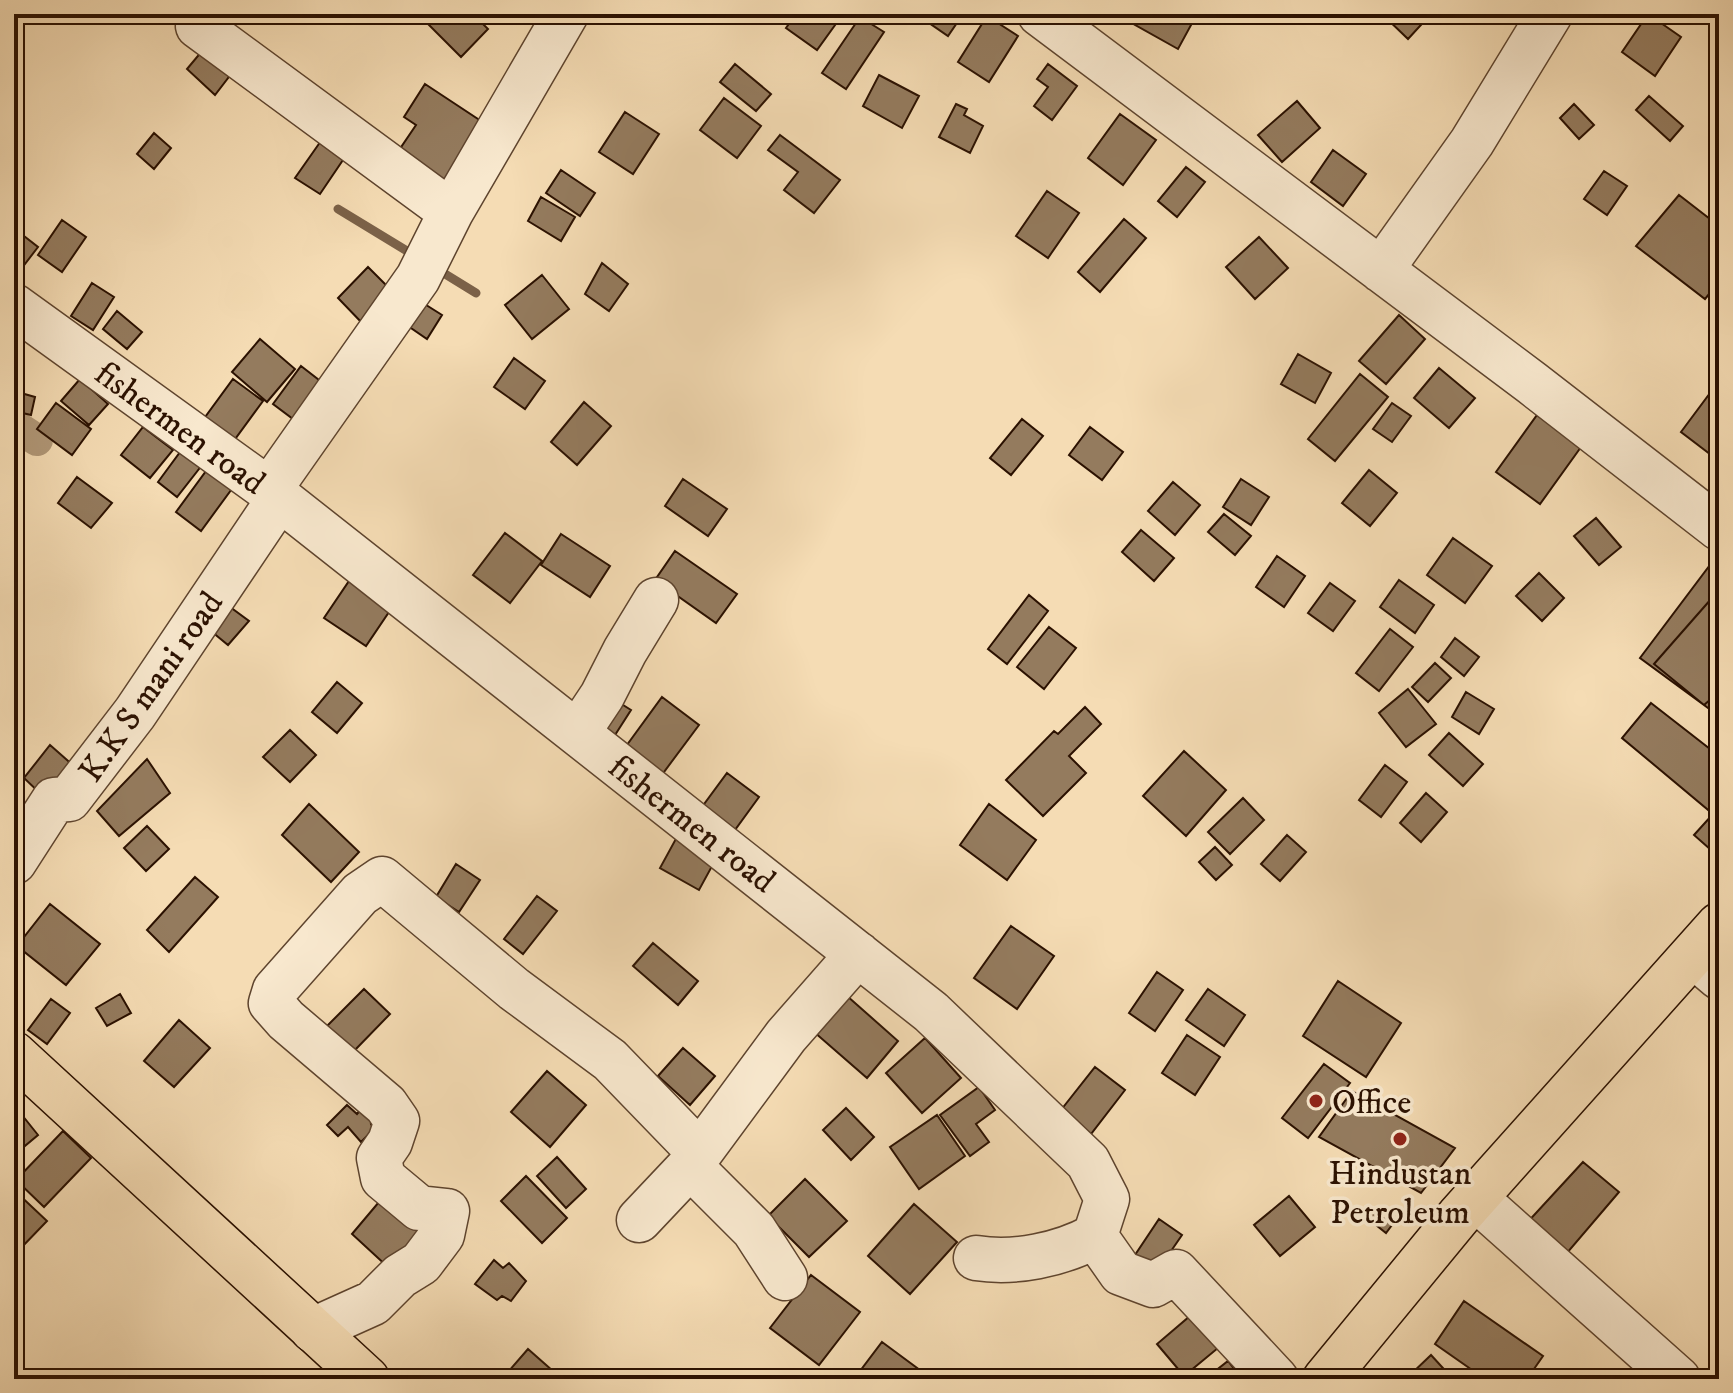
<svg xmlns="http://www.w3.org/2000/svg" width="1733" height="1393" font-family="'IM FELL DW Pica',serif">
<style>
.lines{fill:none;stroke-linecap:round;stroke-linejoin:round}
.stream{stroke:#7b6148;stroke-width:9}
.canal{stroke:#b09777;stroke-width:32}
.building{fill:#947b5e;stroke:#2b1101;stroke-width:2}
.minor-casing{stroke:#5e442e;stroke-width:47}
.major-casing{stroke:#2b1101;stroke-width:47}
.minor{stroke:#f8e8ce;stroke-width:44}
.major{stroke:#f5dcb4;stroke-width:44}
.poi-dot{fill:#8f2418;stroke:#f8e8ce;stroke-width:3}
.labels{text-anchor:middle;stroke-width:7;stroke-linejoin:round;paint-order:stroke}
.street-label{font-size:34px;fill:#2b1101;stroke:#f8e8ce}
.poi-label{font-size:34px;fill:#2b1101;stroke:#f8e8ce;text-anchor:start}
</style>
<rect width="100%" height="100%" fill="#f5dcb4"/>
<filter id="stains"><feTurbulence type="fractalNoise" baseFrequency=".0025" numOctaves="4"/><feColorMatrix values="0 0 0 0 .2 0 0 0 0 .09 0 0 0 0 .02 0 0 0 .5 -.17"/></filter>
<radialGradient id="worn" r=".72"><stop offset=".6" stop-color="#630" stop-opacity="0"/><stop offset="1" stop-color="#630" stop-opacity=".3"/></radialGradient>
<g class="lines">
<path class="stream" d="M338 209 417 257
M437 269 476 293"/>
<path class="canal" d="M14 425 37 440"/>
</g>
<path class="building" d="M436 14H473L488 29 461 57 427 23Z
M796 14H843L817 50 786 28Z
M921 14H963L948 36 919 16Z
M1134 14H1197L1178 49 1130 22Z
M1382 14H1431L1408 39Z
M1648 14 1681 37 1655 76 1622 52Z
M987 16 1018 36 989 82 958 62Z
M860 17 884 32 846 89 822 73Z
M207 45 238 65 215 95 187 69Z
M735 64 771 94 756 111 720 82Z
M1048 64 1077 86 1052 120 1034 106 1048 87 1037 79Z
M879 75 919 96 902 128 863 106Z
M425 84 484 123 438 193 391 162 416 125 404 117Z
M1649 96 1683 126 1670 141 1636 110Z
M724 98 761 126 737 158 700 130Z
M1297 101 1320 128 1282 162 1258 135Z
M956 104 967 109 964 115 983 126 970 153 939 137Z
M1574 104 1594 125 1579 139 1560 118Z
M625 112 659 134 633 174 599 152Z
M1120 114 1156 140 1123 185 1088 158Z
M154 133 171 148 154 169 137 154Z
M780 135 840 180 814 213 784 190 798 172 768 150Z
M323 138 347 154 320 194 295 178Z
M1333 150 1366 174 1343 206 1311 182Z
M1186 167 1205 182 1177 217 1158 201Z
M561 170 595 193 580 216 546 193Z
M1604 171 1627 186 1607 215 1584 199Z
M1047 191 1079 213 1048 258 1016 236Z
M1679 195 1719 226V282L1705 299 1636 246Z
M541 197 575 217 561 241 528 221Z
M1124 219 1146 238 1100 292 1078 272Z
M62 220 86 237 62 272 38 255Z
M15 229 38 247 15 277 14 276Z
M1259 237 1288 268 1255 299 1226 267Z
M602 263 628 284 609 311 585 294Z
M368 267 395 294 364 325 338 298Z
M542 275 569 309 532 339 505 305Z
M92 283 114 297 93 330 71 316Z
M423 303 442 315 427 339 408 326Z
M117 311 142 332 127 349 103 329Z
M1399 315 1425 339 1386 384 1359 361Z
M260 339 295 369 267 402 232 372Z
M1298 354 1331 373 1315 403 1281 384Z
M514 358 545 381 525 409 494 387Z
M301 366 328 387 301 425 273 404Z
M1439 368 1475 398 1449 428 1414 398Z
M1360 374 1388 397 1335 461 1308 439Z
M80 379 108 404 89 425 61 401Z
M233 379 263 401 230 446 200 424Z
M1719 381V461L1681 432Z
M14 391 35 397 31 415 14 411Z
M584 402 611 426 577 465 551 442Z
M56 403 91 429 72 455 37 429Z
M1392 403 1411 416 1392 442 1373 429Z
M1537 415 1581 447 1540 504 1496 472Z
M1022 419 1043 436 1011 475 990 458Z
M143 427 173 450 150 478 121 455Z
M1090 427 1123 452 1102 480 1069 455Z
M186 444 206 460 177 497 158 482Z
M209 467 234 486 201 531 176 512Z
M1369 470 1397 493 1370 526 1342 503Z
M77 477 112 503 91 528 58 503Z
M683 479 727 509 708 536 665 506Z
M1241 479 1269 497 1251 525 1223 507Z
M1173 482 1200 505 1175 535 1148 511Z
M1224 514 1251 536 1235 555 1208 532Z
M1596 518 1621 547 1599 565 1574 536Z
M1141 530 1174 558 1154 581 1122 552Z
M505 533 542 561 510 603 473 575Z
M561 534 610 566 590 597 541 565Z
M1453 538 1492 566 1465 603 1427 575Z
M675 551 737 594 716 623 655 580Z
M1719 553V716L1640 658Z
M1277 556 1305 576 1284 607 1256 587Z
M1539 573 1564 598 1542 621 1516 596Z
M1399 580 1434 605 1415 633 1380 607Z
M349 581 391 609 366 646 324 618Z
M1330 583 1355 601 1333 631 1308 613Z
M1719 590V692L1704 705 1654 664Z
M1029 595 1048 611 1007 664 988 649Z
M226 604 249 621 228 645 206 627Z
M1049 627 1076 648 1044 689 1017 667Z
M1390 629 1413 647 1379 691 1356 673Z
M1455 638 1479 657 1464 676 1441 657Z
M1435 663 1451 678 1428 702 1412 687Z
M337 682 362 703 337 733 312 712Z
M1408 689 1436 724 1406 747 1379 713Z
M1466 692 1494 709 1479 734 1452 717Z
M604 693 631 710 608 746Z
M662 697 699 725 661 776 624 749Z
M1651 703 1719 756V819L1622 738Z
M1085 707 1101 724 1069 756 1086 773 1043 816 1006 780 1054 731 1058 734Z
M290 730 316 755 290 782 263 757Z
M1449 733 1483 764 1463 786 1429 755Z
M50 745 75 767 46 799 24 778Z
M1184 751 1226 790 1186 836 1143 796Z
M147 759 170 793 119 836 97 811Z
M1385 765 1407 782 1381 817 1359 800Z
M727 773 759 797 732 834 699 811Z
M1426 793 1447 812 1421 842 1400 823Z
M1243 798 1264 820 1230 854 1208 832Z
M309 804 359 852 331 882 282 835Z
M989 804 1036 840 1007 880 960 845Z
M1713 814 1719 820V857L1694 835Z
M147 826 169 849 146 871 124 848Z
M678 835 717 857 699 890 660 868Z
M1287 835 1306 852 1280 881 1261 864Z
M1215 847 1232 865 1216 880 1199 862Z
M456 864 480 880 459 912 436 897Z
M195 877 218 897 169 952 147 930Z
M537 896 557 911 523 954 504 939Z
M50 904 100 944 66 985 17 946Z
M1011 926 1054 956 1017 1009 974 978Z
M653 943 698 981 678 1005 633 966Z
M1157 972 1183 990 1155 1031 1129 1013Z
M1338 981 1401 1023 1366 1077 1303 1036Z
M838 988 898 1041 867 1078 806 1025Z
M364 989 390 1014 353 1052 327 1026Z
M1208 989 1245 1015 1224 1046 1186 1020Z
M120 994 131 1013 107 1026 96 1008Z
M51 999 70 1013 47 1044 28 1030Z
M179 1020 210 1048 174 1087 144 1061Z
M1187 1035 1220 1057 1195 1095 1162 1073Z
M925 1038 961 1078 922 1113 886 1073Z
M683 1048 715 1076 690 1105 658 1076Z
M1324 1064 1350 1083 1308 1138 1282 1118Z
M1095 1067 1125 1090 1091 1134 1061 1110Z
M547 1071 586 1105 550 1147 511 1112Z
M979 1087 995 1110 976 1124 989 1142 970 1156 940 1115Z
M1352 1091 1455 1148 1421 1193 1319 1137Z
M14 1105 38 1135 14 1155Z
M347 1105 357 1114 364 1106 378 1118 371 1124 374 1129 361 1142 348 1127 338 1136 327 1125Z
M846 1108 874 1137 851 1160 823 1130Z
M937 1115 965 1156 919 1189 890 1147Z
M63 1131 91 1158 44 1207 16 1180Z
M557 1157 586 1189 566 1208 537 1176Z
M1583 1162 1619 1192 1567 1253 1524 1226Z
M526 1176 567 1218 542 1243 501 1201Z
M805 1179 847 1221 809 1257 768 1216Z
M14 1190 47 1221 19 1250 14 1245Z
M384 1196 419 1231 390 1269 352 1234Z
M1289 1196 1315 1227 1280 1256 1254 1225Z
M914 1204 957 1242 910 1294 868 1256Z
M1372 1209 1392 1225 1386 1233 1366 1217Z
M1159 1219 1182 1235 1158 1270 1135 1255Z
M494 1260 503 1268 509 1263 526 1281 511 1301 502 1296 497 1300 475 1284Z
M811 1275 860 1312 819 1365 770 1328Z
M1464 1301 1543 1356 1527 1379H1485L1435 1344Z
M1190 1316 1218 1348 1184 1376 1157 1344Z
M882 1342 932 1379H854Z
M528 1349 562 1379H502Z
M1431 1355 1453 1379H1412L1409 1376Z
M1228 1361 1242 1379H1205Z"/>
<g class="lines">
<defs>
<path id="minor" d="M1040 14 1532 383 1719 528
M198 26 451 212
M1381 270 1472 142 1550 14
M14 306 269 490 931 1012 1088 1162 1107 1199 1095 1236 1121 1273 1153 1285 1176 1272 1276 1379
M269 490 418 278 451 212 566 14
M578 732 602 696 625 651 656 600
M14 862 54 800 69 799 135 713 279 499
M1693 955 1719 977
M690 1166 754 1230 785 1278
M1475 1198 1678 1379
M639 1220 690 1166 786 1036 858 954
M976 1258C1015 1264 1060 1255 1095 1236
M313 1330 373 1303 400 1276 421 1263 442 1235 447 1211 419 1208 383 1178 379 1158 390 1142 397 1121 386 1105 286 1020 271 1003 275 990 360 894 382 879 514 989 610 1060 699 1152"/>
<path id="major" d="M14 1054 367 1379
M1325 1379 1459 1216 1719 925"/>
</defs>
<use href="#minor" class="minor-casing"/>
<use href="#major" class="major-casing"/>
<use href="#minor" class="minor"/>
<use href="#major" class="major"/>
</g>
<g class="poi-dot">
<circle cx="1316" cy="1101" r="8"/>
<circle cx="1400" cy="1139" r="8"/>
</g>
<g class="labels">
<g class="street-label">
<text transform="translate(181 427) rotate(36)" y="12">fishermen road</text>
<text transform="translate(150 686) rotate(-55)" y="12">K.K S mani road</text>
<text transform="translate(693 823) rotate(38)" y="12">fishermen road</text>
</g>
<g class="poi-label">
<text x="1332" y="1113">Office</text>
<text x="1400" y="1184" text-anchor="middle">Hindustan<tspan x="1400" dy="39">Petroleum</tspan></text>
</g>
</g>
<rect width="1733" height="1393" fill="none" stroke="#f5dcb4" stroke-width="48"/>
<rect x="16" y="16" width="1701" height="1361" fill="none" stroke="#2b1101" stroke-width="4"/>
<rect x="24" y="24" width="1685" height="1345" fill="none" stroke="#2b1101" stroke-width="2"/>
<rect width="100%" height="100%" filter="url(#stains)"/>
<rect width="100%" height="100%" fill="url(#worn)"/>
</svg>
